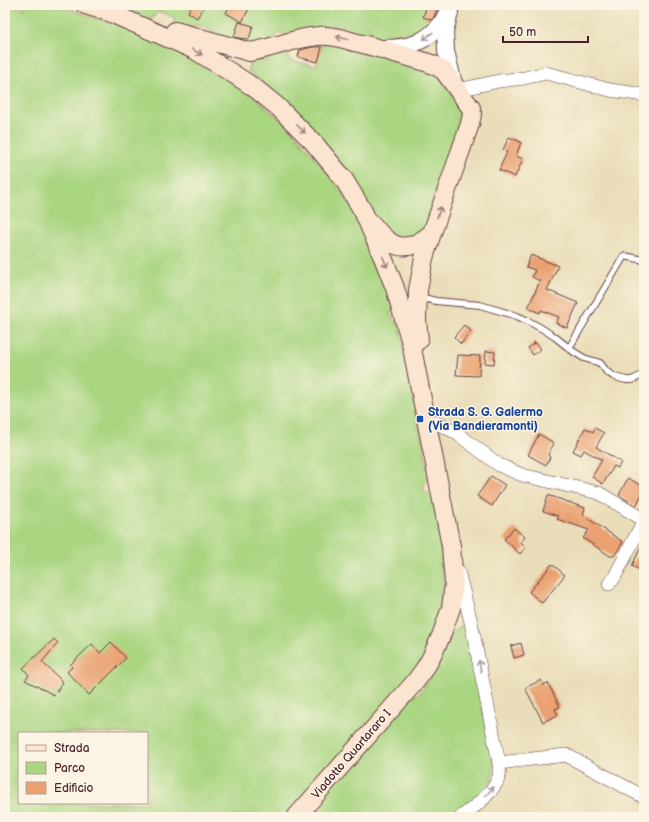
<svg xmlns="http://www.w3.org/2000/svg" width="649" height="822" font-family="'Balsamiq Sans',sans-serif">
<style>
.green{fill:#aad682;stroke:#7a7a56;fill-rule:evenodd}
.building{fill:#eaa171}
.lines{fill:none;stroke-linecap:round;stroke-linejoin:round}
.service-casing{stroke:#623c40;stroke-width:8}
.minor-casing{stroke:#623c40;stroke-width:14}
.tertiary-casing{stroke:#623c40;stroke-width:18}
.secondary-casing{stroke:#623c40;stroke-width:20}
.service{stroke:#fff;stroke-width:6}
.minor{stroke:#fff;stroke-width:13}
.tertiary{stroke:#fff;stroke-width:16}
.secondary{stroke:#fce5d0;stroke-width:18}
.oneway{stroke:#ae9aa0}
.oneway2{stroke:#a3827e}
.transit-dot{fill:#1a4fb4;stroke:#fcf5e5;stroke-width:1.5}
.labels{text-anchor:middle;stroke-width:3;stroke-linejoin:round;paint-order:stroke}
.transit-label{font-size:12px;font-weight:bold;fill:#164399;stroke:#fcf5e5;text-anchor:start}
.street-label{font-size:12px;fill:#4a1f2b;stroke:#fcf5e5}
</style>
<rect width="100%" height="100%" fill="#fcf5e5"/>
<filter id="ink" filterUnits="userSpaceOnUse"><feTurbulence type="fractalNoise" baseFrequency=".025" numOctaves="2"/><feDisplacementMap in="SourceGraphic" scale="8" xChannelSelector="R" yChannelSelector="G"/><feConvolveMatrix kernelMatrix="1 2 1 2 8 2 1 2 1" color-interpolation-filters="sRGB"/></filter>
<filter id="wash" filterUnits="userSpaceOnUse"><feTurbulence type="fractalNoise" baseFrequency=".012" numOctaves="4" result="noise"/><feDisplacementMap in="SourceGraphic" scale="16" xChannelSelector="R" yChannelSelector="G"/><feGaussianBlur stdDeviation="0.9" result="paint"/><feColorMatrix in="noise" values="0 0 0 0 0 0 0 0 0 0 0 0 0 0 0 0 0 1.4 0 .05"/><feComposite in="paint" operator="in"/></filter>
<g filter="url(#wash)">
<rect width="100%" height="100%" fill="#eadeba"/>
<path class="green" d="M5 5H16L23 9 25 5H57L141 33 167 43 249 92 291 129 328 173 353 209 395 308 390 314 395 322 399 323 429 475 424 484 423 490 434 498C438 522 444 550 444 574 443 616 425 658 411 697L419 694 432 674 450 637C454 630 459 627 465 623L494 763C493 769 494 776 491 781 485 794 464 809 452 817H5ZM19 733H147V803H19Z
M133 5H440L435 21 428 29 397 44 349 35 348 28 342 26 338 31 336 26 333 24 330 30 285 36 283 32 276 35V39L256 46 211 36 213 30 198 25 187 30 174 26V17L158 11 151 20 131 12 135 6Z
M324 41 435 70 466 114 427 228 413 241 387 236 323 140 300 117 249 72C248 66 249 62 252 57L266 62V53L289 47 288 60 316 66Z"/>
<g id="blocks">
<path class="building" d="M192 5H205L197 18 188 12Z
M230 5H251L242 22 226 13Z
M427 5H438L434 17 432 20 423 17Z
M239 22 253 26 249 39 245 38 244 39 234 37Z
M313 47H322L318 62 298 57 300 50Z
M509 137 521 142 516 156 523 159 515 177 499 170 507 152 503 150Z
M531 255 558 266 547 290 578 303 567 328 556 323 559 317 541 310 540 313 528 308 540 281 532 277 535 270 526 267Z
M464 325 471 331 461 344 454 337Z
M535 342 541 349 533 355 528 348Z
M486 351 495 352 494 364 485 363Z
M458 355 480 356 479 376 456 375Z
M585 428 593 432 595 428 604 433 596 447 621 462 618 468 614 466 603 484 592 477 602 460 584 450 581 455 573 451Z
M539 434 554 443 548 455 550 457 546 465 528 455Z
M491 476 505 485 492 506 477 496Z
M628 478 644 487V490L636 506 619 495Z
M548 495 585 508 583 515 623 542 614 556H610L583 538 589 530 557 519 558 516 543 511Z
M514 528 525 537 521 542 526 547 520 554 504 539Z
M644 540V572L632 566Z
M552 564 565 575 542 603 529 592Z
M54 639 58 643 42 662 63 682 54 695 25 680 29 675 23 668Z
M111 642 126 658 89 695 67 672 72 667 70 665 92 644 100 653Z
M521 643 524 655 514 658 511 646Z
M541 680 543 685 548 683 560 707 555 709 558 715 543 722 525 688Z"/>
</g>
</g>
<g filter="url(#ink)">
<use href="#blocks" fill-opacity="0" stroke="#623c40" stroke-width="1"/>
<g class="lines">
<defs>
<path id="service" d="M419 297 436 301 480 305 517 316 528 321 541 328 555 337 574 352 584 358 600 363 607 372 615 377 626 380H632L644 374
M569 348 624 256 644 260"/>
<path id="minor" d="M458 90 499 81 524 78 546 73 610 90 644 95
M426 418 455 432 499 465 522 475 599 493 644 520
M458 571 471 622 499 763C499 767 500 772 499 776 495 792 473 808 461 817
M609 584 614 578 644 520
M499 763 566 755 644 797"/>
<path id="tertiary" d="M450 13 445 31 446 51 454 84
M383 48C408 48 427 43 442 22 445 17 448 10 451 5"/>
<path id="secondary" d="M85 5 111 13 195 50 235 75 256 89 278 107 314 143 343 178 363 211 384 260 395 288 411 343 451 546 454 583 451 608 441 636 431 658 424 670 415 682 296 817
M175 31 250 52C273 48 295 38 318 36 331 35 342 38 354 42 369 45 384 50 398 54 413 59 431 61 444 71L471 108 472 114 470 124 432 233 424 258 418 290 417 320 419 340
M373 225C392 250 407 254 432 233"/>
</defs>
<use href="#service" class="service-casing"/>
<use href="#minor" class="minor-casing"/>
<use href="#tertiary" class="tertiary-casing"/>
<use href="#secondary" class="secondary-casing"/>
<use href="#service" class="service"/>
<use href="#minor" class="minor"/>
<use href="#tertiary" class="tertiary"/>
<use href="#secondary" class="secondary"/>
</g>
<defs><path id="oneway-shaft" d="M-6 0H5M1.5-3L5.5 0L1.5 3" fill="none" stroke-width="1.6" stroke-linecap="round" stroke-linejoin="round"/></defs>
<g class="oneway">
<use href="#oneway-shaft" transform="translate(428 36) rotate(143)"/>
<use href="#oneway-shaft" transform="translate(480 666) rotate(-101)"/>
<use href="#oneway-shaft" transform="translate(490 791) rotate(-48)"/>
</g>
<g class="oneway2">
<use href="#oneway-shaft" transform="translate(342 38) rotate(-166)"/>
<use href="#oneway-shaft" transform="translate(197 52) rotate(30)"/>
<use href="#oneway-shaft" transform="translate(301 129) rotate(45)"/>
<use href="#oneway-shaft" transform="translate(439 212) rotate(-70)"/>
<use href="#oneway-shaft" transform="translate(385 262) rotate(68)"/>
</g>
</g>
<rect class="transit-dot" x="416" y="415" width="8" height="8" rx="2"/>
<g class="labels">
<g class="transit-label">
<text x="428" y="416">Strada S. G. Galermo<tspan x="428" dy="14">(Via Bandieramonti)</tspan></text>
</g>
<g class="street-label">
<text transform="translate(351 754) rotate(-49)" y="4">Viadotto Quartararo I</text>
</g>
</g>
<rect width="649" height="822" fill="none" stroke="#fcf5e5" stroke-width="20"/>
<rect x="18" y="732" width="130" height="72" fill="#fcf5e5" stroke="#b59f9b"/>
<rect x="26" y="745" width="20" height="6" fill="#fce5d0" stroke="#b59f9b"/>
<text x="54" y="752" font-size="12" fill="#4a1f2b">Strada</text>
<rect x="26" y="762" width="20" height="12" fill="#aad682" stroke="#b59f9b"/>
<text x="54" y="772" font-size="12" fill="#4a1f2b">Parco</text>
<rect x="26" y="782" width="20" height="12" fill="#eaa171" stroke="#b59f9b"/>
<text x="54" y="792" font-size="12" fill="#4a1f2b">Edificio</text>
<path d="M503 36v6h85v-6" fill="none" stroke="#4a1f2b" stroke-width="2"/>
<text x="509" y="36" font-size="12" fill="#4a1f2b" stroke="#fcf5e5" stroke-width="3" paint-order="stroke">50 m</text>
</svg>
